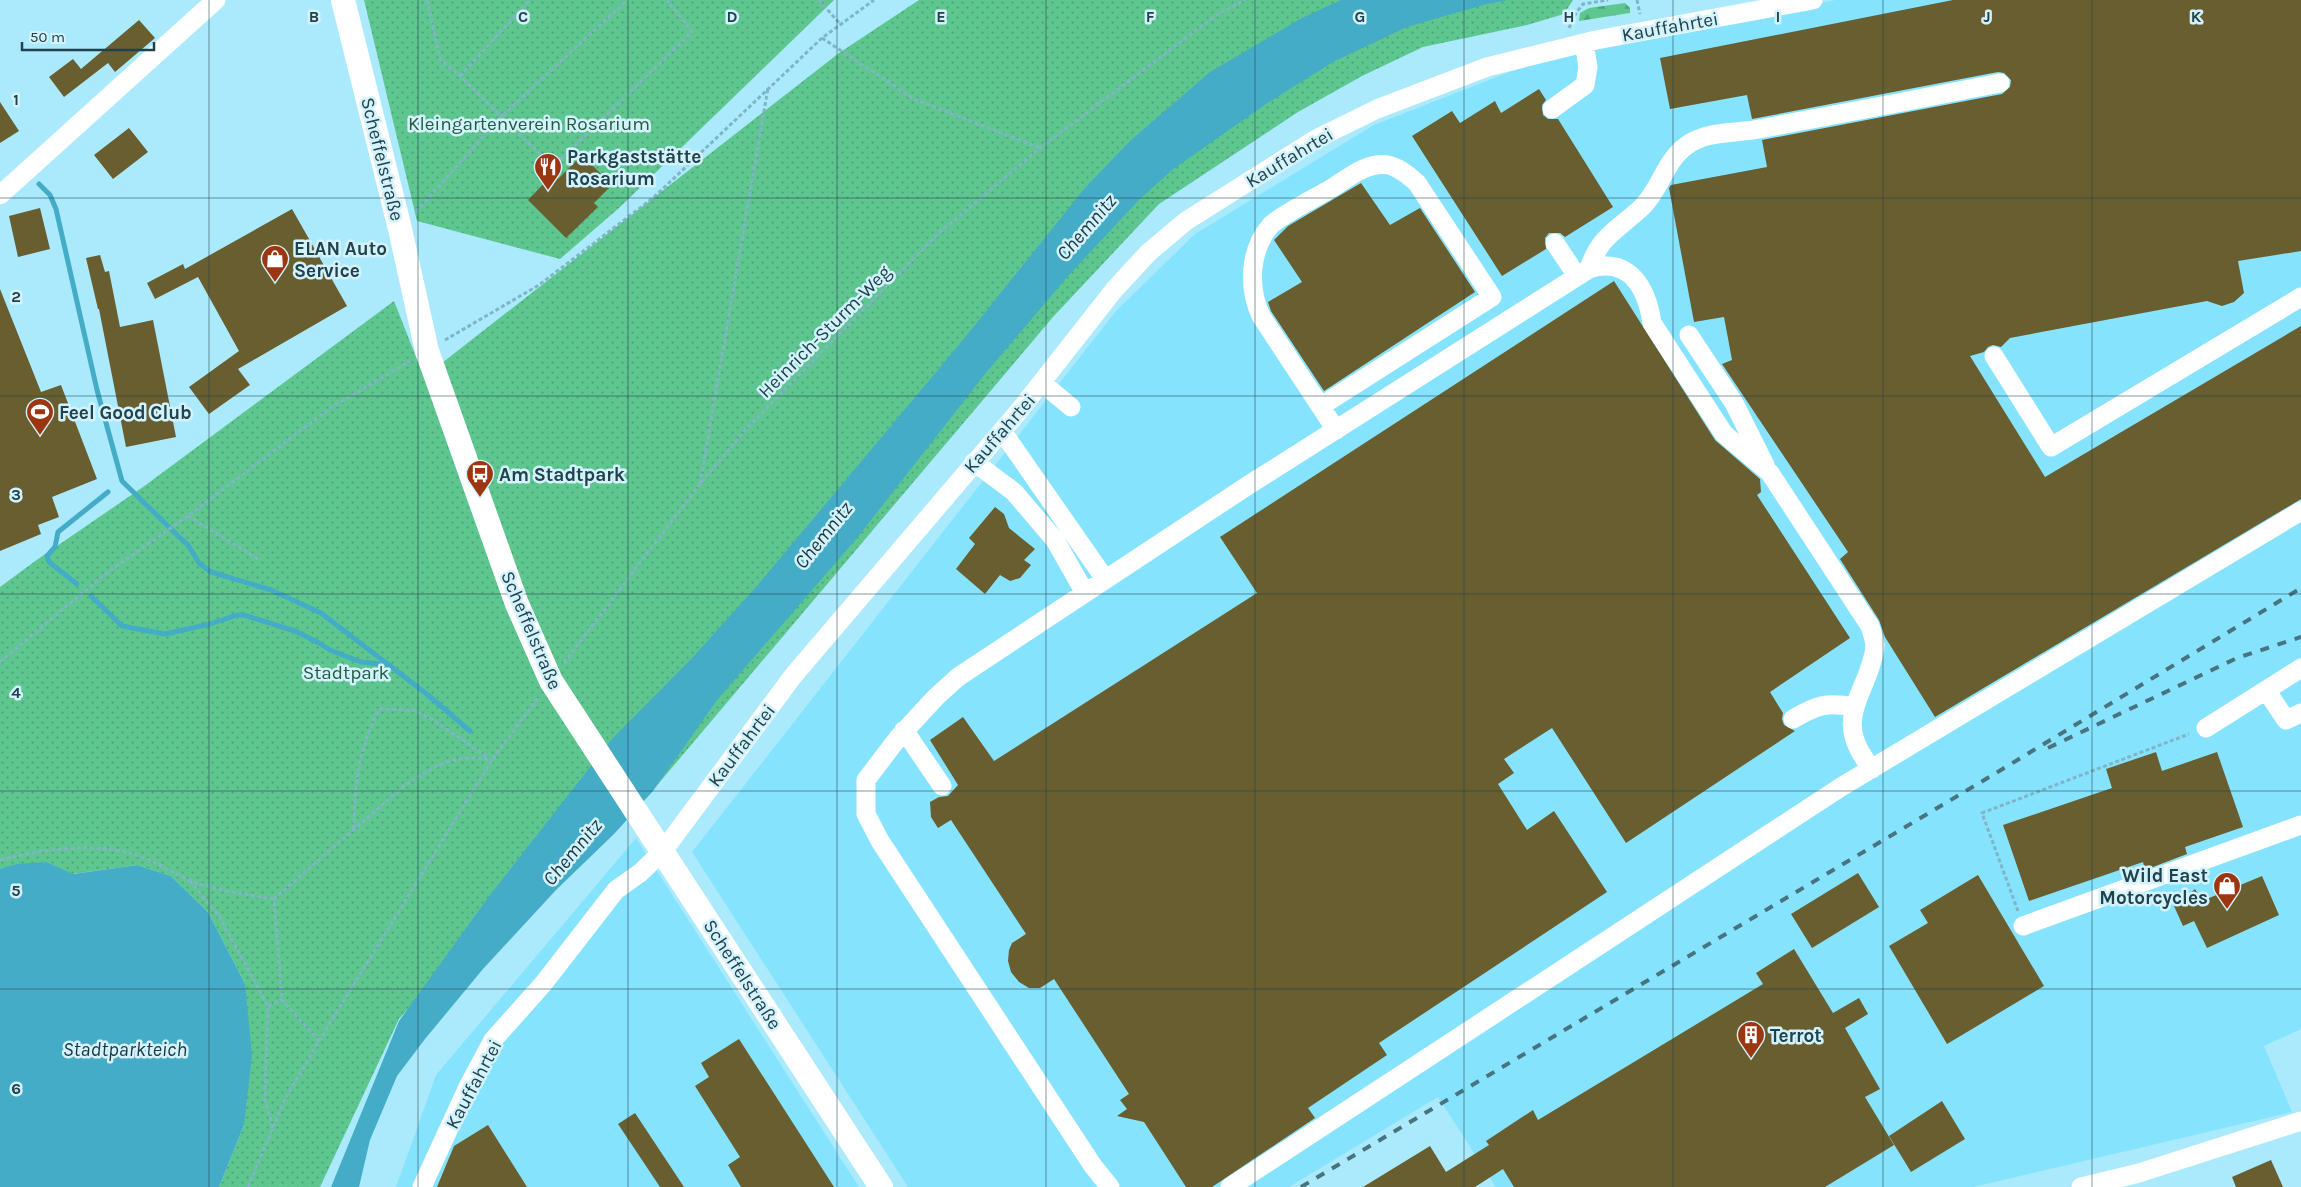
<svg xmlns="http://www.w3.org/2000/svg" width="2301" height="1187" font-family="Karla,sans-serif">
<style>
.built{fill:#86e3fd}
.forest{fill:url(#forest-firs)}
.park{fill:url(#park-dots)}
.water{fill:#45acc8}
.lines{fill:none;stroke-linecap:round;stroke-linejoin:round}
.stream{stroke:#45acc8;stroke-width:5}
.building{fill:#685e2f}
.path{stroke:#7fb5c5;stroke-width:3;stroke-dasharray:4 2.5;stroke-linecap:butt}
.minor{stroke:#fff;stroke-width:19}
.major{stroke:#fff;stroke-width:24}
.rail{stroke:#48737f;stroke-width:4;stroke-dasharray:9 9;stroke-linecap:butt}
.grid{fill:none;stroke:#20424c;stroke-width:1;stroke-opacity:0.55}
.labels{text-anchor:middle;stroke-width:5;stroke-linejoin:round;paint-order:stroke}
.street-label{font-size:19px;fill:#20424c;stroke:#d3f2fb}
.park-label{font-size:19px;fill:#205c3e;stroke:#d3f2fb}
.poi-label{font-size:19px;font-weight:bold;fill:#20424c;stroke:#d3f2fb;text-anchor:start}
.water-label{font-size:20px;font-style:italic;fill:#193841;stroke:#d3f2fb}
.grid-label{font-size:16px;text-anchor:middle;font-weight:bold;fill:#20424c;stroke:#d3f2fb;stroke-width:5;stroke-linejoin:round;paint-order:stroke}
</style>
<defs>
<pattern id="forest-firs" width="22" height="20" patternUnits="userSpaceOnUse" patternTransform="scale(1.25)"><rect width="22" height="20" fill="#5ec790"/><path d="M5 1l3.5 6h-7zM16 11l3.5 6h-7z" fill="#4da378"/></pattern>
<pattern id="park-dots" width="8" height="8" patternUnits="userSpaceOnUse" patternTransform="scale(1.25)"><rect width="8" height="8" fill="#5ec790"/><path d="M2 2h.1M6 6h.1" fill="none" stroke="#4da378" stroke-width="1.8" stroke-linecap="round"/></pattern>
</defs>
<rect width="100%" height="100%" fill="#abeafd"/>
<path class="built" d="M1835 0H2301V1029L2264 1046 2292 1112 1973 1187H1496L1438 1097 1289 1187H908L692 852 1116 311 1195 234 1374 125 1530 64Z
M636 838 859 1187H396L436 1075Z"/>
<path class="forest" d="M1625 3 1630 8V13L1579 21 1580 13 1589 8Z"/>
<path class="park" d="M364 0H834L619 208 560 259 417 221Z
M919 0H1573L1564 14 1527 25 1423 47 1362 76 1298 112 1159 204 1053 317 648 796 602 786 399 1019 320 1187H219L244 1125 245 984 208 912 171 876 137 865 72 874 47 862 0 869V587L38 559 143 487 394 301 424 377 839 53Z"/>
<path class="water" d="M1341 0H1507L1483 5 1407 27 1333 62 1266 104 1172 170 1139 200 1068 276 985 374 857 538 717 700 653 791 614 834 556 890 483 969 425 1039 397 1076 370 1140 359 1187H331L399 1021 490 895 612 739 693 657 756 587 963 340 1084 189 1130 141 1210 72 1302 18Z
M47 862 73 874 137 865 171 876 208 912 245 984 252 1055 244 1125 219 1187H0V869L17 864Z"/>
<g class="lines">
<path class="stream" d="M39 184 50 195 56 209 97 390 122 481 174 532 188 545 199 563 211 572 271 590 321 613 428 695 470 731
M77 584 49 562 47 556 55 547 58 532 108 492
M91 596 122 626 165 634 210 624 237 615H244L295 631 319 643 330 650 361 662 390 665"/>
</g>
<path class="building" d="M1953 0H2301V251L2238 261 2244 293 2234 302 2222 306 2207 301 2010 338 2001 347 1993 345 1988 347 1984 352 1970 356 2045 477 2301 326V499L1935 717 1885 637 1879 620 1840 559 1848 552 1722 364 1732 360 1724 317 1694 322 1669 188 1671 185 1767 167 1762 140 2002 94 2010 87 2011 80 2004 73 1998 72 1752 119 1747 95 1670 109 1660 58Z
M139 20 155 38 115 72 108 63 64 97 49 77 73 59 81 69Z
M1539 89 1546 100 1542 105 1543 115 1548 119H1558L1613 207 1565 237 1560 233H1549L1545 238 1546 249 1502 276 1412 136 1452 111 1460 123 1495 101 1501 113Z
M0 102 19 131 0 143Z
M129 128 148 152 113 179 94 155Z
M582 155 612 185 594 203 598 207 566 238 528 200 553 174 558 179Z
M1361 183 1390 225 1420 208 1475 292 1324 391 1271 311 1268 302 1302 282 1274 240 1288 226Z
M40 208 50 249 18 257 9 216Z
M292 209 347 306 238 369 250 385 209 414 189 387 239 351 198 277 155 299 147 283 183 264 185 269Z
M100 255 105 272 109 271 120 327 153 320 176 437 126 447 99 309H98L86 258Z
M1614 281 1715 440 1760 479 1761 492 1757 495 1850 638 1770 692 1783 713 1782 719 1784 725 1795 731 1626 843 1552 728 1504 759 1514 773 1498 784 1527 830 1554 811 1607 892 1379 1043 1387 1055 1308 1108 1315 1118 1212 1187H1186L1144 1122 1117 1116 1127 1109 1120 1100 1129 1094 1054 979 1040 988H1029L1019 982 1011 972 1008 961 1009 950 1012 943 1026 934 951 820 938 828 931 817 930 802 939 797 948 796 958 785 930 740 963 717 994 761 1257 593 1220 537Z
M0 289 41 392 61 385 97 479 52 497 59 517 38 525 41 534 0 551Z
M995 507 1004 514 1009 528 1035 549 1024 560 1031 565 1020 578 1010 581 1000 575 985 594 956 569 975 544 969 538Z
M2156 752 2162 771 2217 752 2243 827 2185 847 2187 854 2145 870 2143 862 2029 901 2003 825 2112 788 2106 769Z
M1858 873 1879 907 1812 948 1791 914Z
M1978 875 2044 986 1947 1044 1889 946 1928 923 1920 910Z
M2262 876 2279 915 2207 948 2194 921 2183 926 2174 906 2195 889 2202 901Z
M1794 949 1833 1013 1859 998 1868 1014 1845 1028 1880 1089 1865 1097 1894 1145 1825 1187H1514L1503 1169 1475 1187H1363L1430 1146 1446 1172 1489 1145 1486 1141 1533 1110 1538 1120 1763 984 1756 973Z
M739 1039 834 1187H741L728 1165 740 1157 695 1086 709 1077 701 1063Z
M1942 1101 1965 1139 1911 1172 1889 1136Z
M635 1113 684 1187H660L618 1124Z
M488 1125 527 1187H437L454 1146Z
M2271 1160 2283 1187H2236L2232 1177Z"/>
<g class="lines">
<path class="path" d="M427 0 440 59 460 76 553 167 692 32 667 0
M819 0 841 25
M1637 0 1640 14
M1569 28 1576 13 1583 4 1608 0
M822 38 914 99 1040 148
M460 76 530 0
M416 212 501 117 627 0
M445 340 539 285 653 198 822 38 874 0
M700 484 768 88
M188 516 258 559
M0 662 104 575 188 516 329 409 410 361
M564 663 700 484 746 429 938 234 1040 148 1218 14 1245 0
M354 829C354 787 359 746 380 709L413 710 430 718 489 758
M0 860C41 850 83 843 125 852 153 858 176 877 203 885 226 892 251 895 274 899
M190 881 219 916 268 1006 265 1100 273 1128
M2018 911 1982 813 2189 734
M268 1006 282 1000
M319 1041 282 1000 274 899 404 786C436 765 453 753 492 760
M248 1187 285 1099 319 1041 492 760 538 698"/>
<path class="minor" d="M1552 109 1585 85 1588 67 1584 43
M0 195 216 0
M1555 243 1577 276
M1589 269C1599 236 1619 229 1642 207 1660 190 1665 161 1686 146 1706 130 1735 134 1759 129 1839 114 1920 99 2000 83
M1689 335 1734 403 1765 465
M1994 356 2051 447 2301 297
M1042 383 1071 407
M1321 406 1492 297 1417 183C1409 176 1399 167 1388 165 1368 161 1348 178 1332 188 1319 196 1279 216 1270 226 1249 251 1248 288 1261 316L1336 430
M1002 431 1105 579
M974 462 1014 492 1055 540 1085 593
M2266 690 2286 720 2301 713
M1793 719C1817 705 1826 702 1854 707
M2206 728 2301 668
M904 730 942 786
M2023 926 2301 825
M422 1187 468 1087 493 1040 543 984 616 890 640 873 663 851 793 676 1019 411 1114 290 1148 253 1186 221 1316 139 1377 109 1487 67 1596 40 1813 0
M1110 1187 1093 1166 880 841 866 814V780L898 738 936 697 958 677 1247 486 1589 269C1629 256 1647 288 1652 323L1724 434 1770 473 1870 626C1872 632 1874 639 1875 645 1875 655 1870 667 1867 676 1850 716 1843 733 1872 769
M1230 1187 1841 787 2301 511
M2081 1187 2139 1173 2301 1121"/>
<path class="major" d="M343 0 400 229 427 351 517 604 551 681 881 1187"/>
<path class="rail" d="M2048 748 2237 658 2301 637
M1301 1187 1996 773 2301 588"/>
</g>
<path class="grid" d="M209 0V1187M418 0V1187M628 0V1187M837 0V1187M1046 0V1187M1255 0V1187M1464 0V1187M1673 0V1187M1883 0V1187M2092 0V1187M0 198H2301M0 396H2301M0 594H2301M0 791H2301M0 989H2301"/>
<defs>
<symbol id="restaurant-pin" viewBox="-11 -11 22 30"><path d="M0 17L-7.5 6A9.5 9.5 0 1 1 7.5 6Z" fill="#9c3610" stroke="#d3f2fb"/><path d="M-5-6h1v4h1v-4h1v4h1v-4h1v5L-1.5 .5V6h-2V.5L-5-1ZM5-6V6H3V1.5H1.5Q1.5-4 5-6Z" fill="#fff"/></symbol>
<symbol id="shop-pin" viewBox="-11 -11 22 30"><path d="M0 17L-7.5 6A9.5 9.5 0 1 1 7.5 6Z" fill="#9c3610" stroke="#d3f2fb"/><path d="M-5-2.5h2.3a2.7 3.5 0 0 1 5.4 0H5L5.5 6h-11ZM-1.5-2.5h3a1.5 2.3 0 0 0-3 0Z" fill="#fff"/></symbol>
<symbol id="stadium-pin" viewBox="-11 -11 22 30"><path d="M0 17L-7.5 6A9.5 9.5 0 1 1 7.5 6Z" fill="#9c3610" stroke="#d3f2fb"/><path d="M0-5a6.5 5 0 1 0 0 10a6.5 5 0 1 0 0-10ZM-3.5-1.8h7v3.6h-7Z" fill="#fff"/></symbol>
<symbol id="bus-pin" viewBox="-11 -11 22 30"><path d="M0 17L-7.5 6A9.5 9.5 0 1 1 7.5 6Z" fill="#9c3610" stroke="#d3f2fb"/><path d="M-5-6H5V4H4V6H2V4H-2V6H-4V4H-5ZM-3.5-4V0h7V-4ZM-3.5 1.2v1.5H-2V1.2ZM2 1.2v1.5H3.5V1.2Z" fill="#fff"/></symbol>
<symbol id="building-pin" viewBox="-11 -11 22 30"><path d="M0 17L-7.5 6A9.5 9.5 0 1 1 7.5 6Z" fill="#9c3610" stroke="#d3f2fb"/><path d="M-4-6H4V6H1V3H-1V6H-4ZM-2.5-4.3h1.7v1.8h-1.7ZM.8-4.3h1.7v1.8H.8ZM-2.5-1h1.7V.8h-1.7ZM.8-1h1.7V.8H.8Z" fill="#fff"/></symbol>
</defs>
<g fill-rule="evenodd">
<use href="#restaurant-pin" x="532" y="151" width="32" height="43"/>
<use href="#shop-pin" x="259" y="243" width="32" height="43"/>
<use href="#stadium-pin" x="24" y="396" width="32" height="43"/>
<use href="#bus-pin" x="464" y="458" width="32" height="43"/>
<use href="#shop-pin" x="2211" y="870" width="32" height="43"/>
<use href="#building-pin" x="1735" y="1019" width="32" height="43"/>
</g>
<g class="labels">
<g class="street-label">
<text transform="translate(1670 26) rotate(-10)" y="7">Kauffahrtei</text>
<text transform="translate(1289 157) rotate(-31)" y="7">Kauffahrtei</text>
<text transform="translate(383 159) rotate(76)" y="7">Scheffelstraße</text>
<text transform="translate(824 331) rotate(-45)" y="7">Heinrich-Sturm-Weg</text>
<text transform="translate(999 433) rotate(-49)" y="7">Kauffahrtei</text>
<text transform="translate(532 630) rotate(67)" y="7">Scheffelstraße</text>
<text transform="translate(741 745) rotate(-53)" y="7">Kauffahrtei</text>
<text transform="translate(743 974) rotate(57)" y="7">Scheffelstraße</text>
<text transform="translate(473 1084) rotate(-62)" y="7">Kauffahrtei</text>
</g>
<g class="park-label">
<text x="529" y="130">Kleingartenverein Rosarium</text>
<text x="346" y="679">Stadtpark</text>
</g>
<g class="poi-label">
<text x="567" y="163">Parkgaststätte<tspan x="567" dy="22">Rosarium</tspan></text>
<text x="294" y="255">ELAN Auto<tspan x="294" dy="22">Service</tspan></text>
<text x="59" y="419">Feel Good Club</text>
<text x="499" y="481">Am Stadtpark</text>
<text x="2208" y="882" text-anchor="end">Wild East<tspan x="2208" dy="22">Motorcycles</tspan></text>
<text x="1770" y="1042">Terrot</text>
</g>
<g class="water-label">
<text transform="translate(1086 227) rotate(-49)" y="7">Chemnitz</text>
<text transform="translate(823 535) rotate(-51)" y="7">Chemnitz</text>
<text transform="translate(572 852) rotate(-50)" y="7">Chemnitz</text>
<text x="125" y="1056">Stadtparkteich</text>
</g>
</g>
<g class="grid-label">
<text x="314" y="22">B</text>
<text x="523" y="22">C</text>
<text x="732" y="22">D</text>
<text x="941" y="22">E</text>
<text x="1150" y="22">F</text>
<text x="1360" y="22">G</text>
<text x="1569" y="22">H</text>
<text x="1778" y="22">I</text>
<text x="1987" y="22">J</text>
<text x="2196" y="22">K</text>
<text x="16" y="105">1</text>
<text x="16" y="302">2</text>
<text x="16" y="500">3</text>
<text x="16" y="698">4</text>
<text x="16" y="896">5</text>
<text x="16" y="1094">6</text>
</g>
<path d="M22 42v8h132v-8" fill="none" stroke="#20424c" stroke-width="2.5"/>
<text x="30" y="42" font-size="15" fill="#20424c" stroke="#d3f2fb" stroke-width="4" paint-order="stroke">50 m</text>
</svg>
